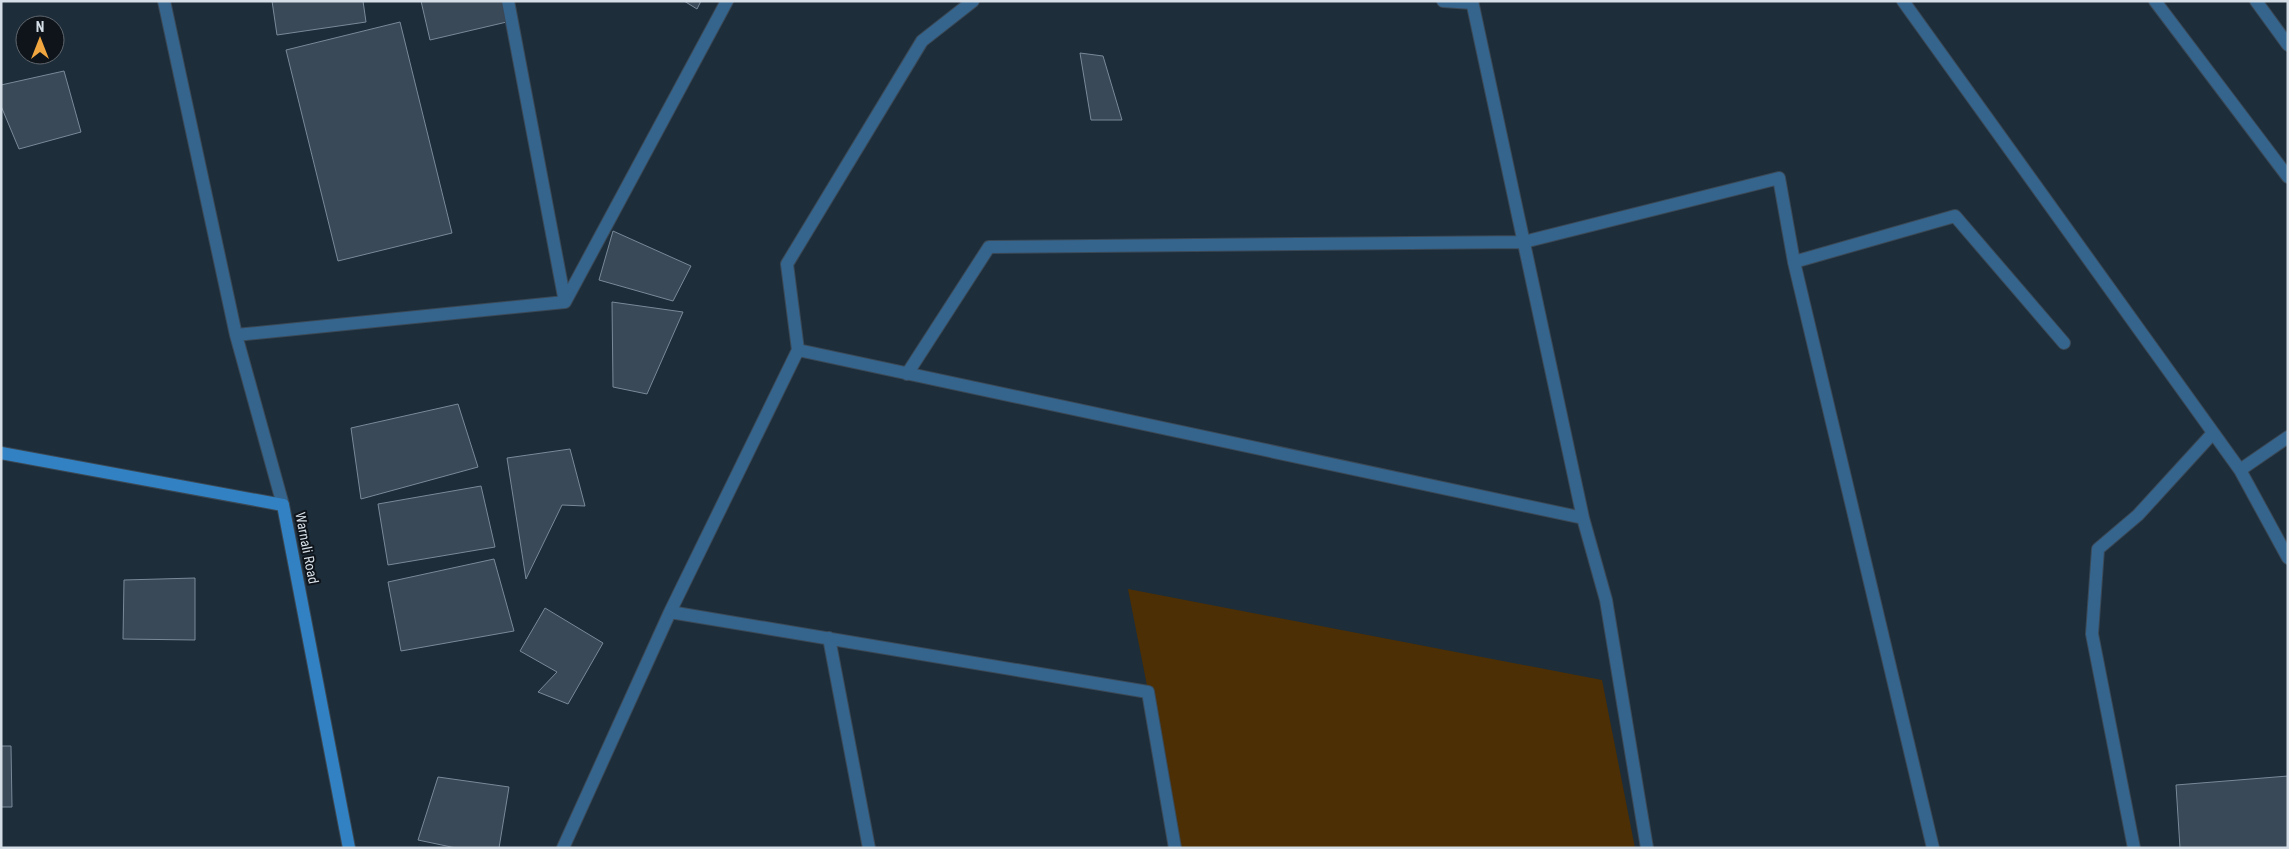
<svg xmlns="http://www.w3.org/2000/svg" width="2289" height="849" font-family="'Roboto Condensed',sans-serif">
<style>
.green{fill:#4c2f04}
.building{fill:#3a4957;stroke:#788999}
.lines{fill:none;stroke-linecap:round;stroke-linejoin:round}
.minor-casing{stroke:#3b4956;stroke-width:14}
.tertiary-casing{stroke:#3b4956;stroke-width:14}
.secondary-casing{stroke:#3b4956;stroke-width:14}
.minor{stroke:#35648d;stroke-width:12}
.tertiary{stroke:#35648d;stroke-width:12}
.secondary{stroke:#3282c3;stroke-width:12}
.labels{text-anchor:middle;stroke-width:4;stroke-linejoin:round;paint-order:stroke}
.street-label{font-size:14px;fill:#d5dee6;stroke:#0e141a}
</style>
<rect width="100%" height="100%" fill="#1e2d3a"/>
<path class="green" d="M1128 589 1602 680 1635 848H1179Z"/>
<path class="building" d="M272 1H363L366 22 277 35Z
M421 1H507L511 21 430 40Z
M684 1H701L697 9Z
M400 22 452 233 338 261 286 50Z
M1080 53 1103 56 1122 120H1091Z
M64 71 81 132 19 149 1 106V85Z
M613 231 691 266 673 301 599 280Z
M612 302 683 312 647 394 613 387Z
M458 404 478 467 361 499 351 428Z
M570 449 585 506 562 505 526 579 507 458Z
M481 486 495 547 388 565 378 504Z
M494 559 514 631 401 651 388 582Z
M195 578V640L123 639 124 580Z
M545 608 603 643 568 704 538 692 557 672 520 651Z
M1 746H11L12 807H1Z
M2288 776V848H2180L2176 785Z
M438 777 509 787 499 848H456L418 840Z"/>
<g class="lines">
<defs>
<path id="minor" d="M164 1 236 335 283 505
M1443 1 1472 3
M1903 1 2240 470
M2155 1 2288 177
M1794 262 1955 216 2064 343
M565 302 727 1
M236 335 565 302 508 1
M798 350 787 264 922 41 973 1
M907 374 989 247 1524 242 1779 178 1794 262 1933 848
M2288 437 2240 470 2288 558
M1583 518 1606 600 1647 848
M670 612 798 350 1583 518 1472 1
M829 638 869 848
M563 848 670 612 1148 692 1175 848
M2134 848 2092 634 2098 549 2138 515 2213 433"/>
<path id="tertiary" d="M2256 1 2288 45"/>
<path id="secondary" d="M1 453 283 505 349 848"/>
</defs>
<use href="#minor" class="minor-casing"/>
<use href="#tertiary" class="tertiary-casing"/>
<use href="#secondary" class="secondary-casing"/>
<use href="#minor" class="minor"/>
<use href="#tertiary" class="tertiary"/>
<use href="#secondary" class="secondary"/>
</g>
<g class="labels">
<g class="street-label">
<text transform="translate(307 548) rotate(79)" y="5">Warnali Road</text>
</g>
</g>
<rect width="2289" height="849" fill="none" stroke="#d5dee6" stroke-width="5"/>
<g transform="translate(40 40)"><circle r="24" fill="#0e141a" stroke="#5e656c"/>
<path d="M0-4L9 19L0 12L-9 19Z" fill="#f1a63f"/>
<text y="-8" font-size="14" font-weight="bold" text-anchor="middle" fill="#d5dee6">N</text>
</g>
</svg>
